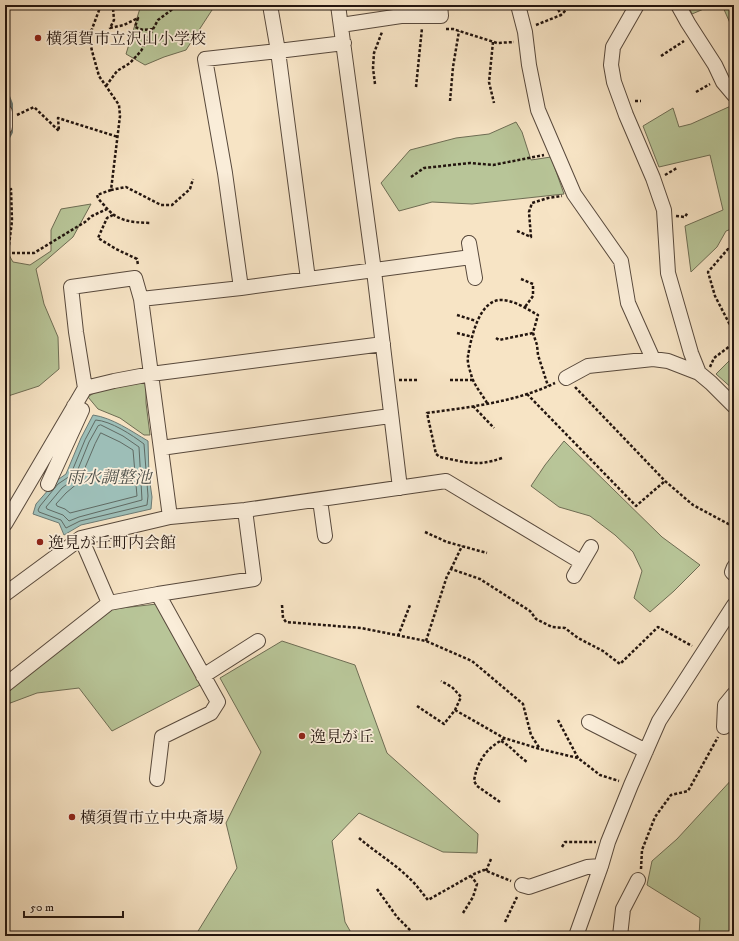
<svg xmlns="http://www.w3.org/2000/svg" width="739" height="941" font-family="'IM FELL DW Pica','Noto Serif JP',serif">
<style>
.green{fill:#b8c598;stroke:#6e6d54}
.water{fill:#9dbeb7;stroke:#6c7a74}
.lines{fill:none;stroke-linecap:round;stroke-linejoin:round}
.shore{stroke:#606a63;stroke-width:1}
.stream{stroke:#6c7a74;stroke-width:4}
.minor-casing{stroke:#58493c;stroke-width:16}
.path{stroke:#23150f;stroke-width:2.5;stroke-dasharray:3 2;stroke-linecap:butt}
.minor{stroke:#faedd9;stroke-width:14}
.poi-dot{fill:#8f2418;stroke:#faedd9;stroke-width:1.5}
.labels{text-anchor:middle;stroke-width:3.5;stroke-linejoin:round;paint-order:stroke}
.poi-label{font-size:16px;fill:#23150f;stroke:#faedd9;text-anchor:start}
.water-label{font-size:17px;font-style:italic;fill:#4e504a;stroke:#faedd9}
</style>
<rect width="100%" height="100%" fill="#f7e4c5"/>
<filter id="stains"><feTurbulence type="fractalNoise" baseFrequency=".005" numOctaves="4"/><feColorMatrix values="0 0 0 0 .2 0 0 0 0 .09 0 0 0 0 .02 0 0 0 .5 -.17"/></filter>
<radialGradient id="worn" r=".72"><stop offset=".6" stop-color="#630" stop-opacity="0"/><stop offset="1" stop-color="#630" stop-opacity=".3"/></radialGradient>
<path class="green" d="M141 5H218L212 10 186 50 164 57 145 65 126 54Z
M688 5H713L692 14Z
M722 5H734V32Z
M733 105 734 106V228L726 231 717 247 691 272 685 226 723 210 710 155 659 167 643 126 673 108 679 127 691 124Z
M516 122 522 132 531 160 551 157 564 194 472 204 432 202 399 211 381 183 410 150 456 138 489 134Z
M91 204 73 237 36 269 44 304 58 337 59 369 39 386 5 397V248L13 262 30 265 51 251V230L61 209Z
M734 356V390L716 374Z
M146 381V403L150 435H144L120 418 98 409 88 397 101 388Z
M564 441 662 537 700 565 674 591 650 612 634 598 642 571 633 552 615 535 590 516 559 507 531 486 545 465Z
M157 604 202 684 112 731 79 688 37 693 5 705V692L26 675 113 609Z
M282 641 355 665 387 753 478 834 477 853 443 852 359 813 332 841 345 922 353 936H195L237 868 226 823 261 752 220 678Z
M734 777V936H699L700 918 647 885 652 861 677 839Z"/>
<path class="water" d="M93 415C113 418 131 431 148 441L149 476 152 497 151 509 81 525 64 535 59 523 33 514 36 504 56 481 66 474 81 438Z"/>
<g class="lines">
<path class="shore" d="M96 420C111 421 132 435 144 444L148 496 147 505 80 521 66 528 61 520 39 512 38 510 40 506 58 484 70 476 85 440Z
M101 425 123 436 139 447 142 500 79 517 69 521 63 515 47 509 46 507 62 488 74 479 89 442 98 426Z
M101 433 120 442 133 450 137 496 70 513 65 509 57 506 56 504 66 493 79 482 95 444Z"/>
<path class="stream" d="M5 89 11 104V114
M5 143 11 132V125"/>
<defs>
<path id="minor" d="M338 5 374 271 400 488
M518 5 525 32 529 65 538 110 574 194 621 261 628 303 653 359
M637 5 613 47 611 65 614 82 626 115 653 178 664 210 668 273 691 353 699 373 711 383 734 406
M678 5 688 23 715 65 723 82 734 95
M341 25 401 16H441L440 5
M5 112V127
M469 243 475 278
M308 279 278 51 344 43
M241 288 225 173 205 59 278 51 270 5
M141 299 241 288 471 257
M566 378 588 366 653 359 668 361 699 373
M85 388 76 332 71 287 135 278 141 299 170 517
M161 448 390 416
M48 484 82 410 74 406
M320 500 325 536
M5 524 85 388 114 381 151 374 383 344
M81 538 109 603
M734 567 732 572 734 574
M574 576 591 547
M5 594 81 538 170 517 245 510 446 481 581 562
M203 676 258 641
M5 685 109 603 158 594 254 579 245 510
M589 722 646 751
M724 727 725 705 734 694
M157 779 162 737 211 713 218 702 158 594
M522 885 529 887 587 867 601 866
M576 936 601 866 608 842 631 785 659 721 734 605
M620 936 623 909 638 880"/>
</defs>
<use href="#minor" class="minor-casing"/>
<path class="path" d="M101 5 89 37 92 51 99 76 119 105 120 116 111 190 126 187 161 205H172L190 189 193 179
M556 5 561 15
M99 9 107 8H113L114 20 110 28 124 25 138 18 135 27 143 30 154 29
M536 25 561 15 571 5
M446 29H453L497 43 514 42
M493 42 489 82 494 103
M661 56 684 41
M375 84 373 68 374 53 382 32
M106 86 117 71 130 63 141 51 158 20 178 5
M416 87 422 28
M696 92 710 84
M450 101 453 67 459 31
M635 101H641
M17 115 34 107 59 131 58 118 118 137
M665 175 677 168
M411 177 424 168 470 163 493 165 544 155
M111 190 97 195C98 199 101 202 104 205 117 222 131 222 150 223
M5 192 11 189 12 221 8 253H34L85 222 92 216 107 209
M113 215 107 218 98 238 116 249 137 259 138 265
M676 216 685 217 688 212
M517 231 531 237 529 212 532 203 548 198 562 196
M734 258 728 249 708 272 715 296 730 325 734 340
M521 279 533 284V296L525 307
M457 315 476 321
M457 333 473 337
M496 338 499 340 533 333
M710 367 714 358 734 343
M399 380H419
M450 380H473
M575 387 665 481 693 505 734 527
M527 394 636 506 665 481
M487 403C482 394 473 384 471 374 469 368 467 361 468 356 471 338 479 300 501 300 514 300 527 309 538 315L533 333 537 345 538 355 548 386
M473 406 494 428
M502 458C477 467 465 462 440 457L436 454 427 413C470 407 516 402 555 383
M425 532 447 542 487 553
M451 569 462 546
M282 605 283 618 286 622 361 628 426 641 472 661 523 704 531 735 540 749
M398 636 410 605
M426 641 447 576 451 569 480 579 530 611 536 619 552 627 565 628 578 638 603 651 620 664 658 627 692 646
M417 706 444 724 455 710 461 697 452 687 441 681
M455 710 504 738 540 749 578 758 600 775 619 781
M558 720 578 758
M501 741C512 747 517 755 527 762
M500 802 477 786 474 781C477 762 486 748 504 739
M359 838C375 852 394 863 409 878 416 884 422 893 428 900L474 874 484 870 511 881
M562 847 565 842H596
M641 869 642 850 655 817 671 795 688 791 718 737
M486 871 491 859
M377 889 397 917 416 936
M463 913 473 897 477 884 471 876
M505 922 517 897
M498 936C509 933 520 929 530 936"/>
<use href="#minor" class="minor"/>
</g>
<g class="poi-dot">
<circle cx="38" cy="38" r="4"/>
<circle cx="40" cy="542" r="4"/>
<circle cx="302" cy="736" r="4"/>
<circle cx="72" cy="817" r="4"/>
</g>
<g class="labels">
<g class="poi-label">
<text x="46" y="44">横須賀市立沢山小学校</text>
<text x="48" y="548">逸見が丘町内会館</text>
<text x="310" y="742">逸見が丘</text>
<text x="80" y="823">横須賀市立中央斎場</text>
</g>
<g class="water-label">
<text x="109" y="483">雨水調整池</text>
</g>
</g>
<rect width="739" height="941" fill="none" stroke="#f7e4c5" stroke-width="20"/>
<rect x="6" y="6" width="727" height="929" fill="none" stroke="#23150f" stroke-width="2"/>
<rect x="10" y="10" width="719" height="921" fill="none" stroke="#23150f"/>
<path d="M24 911v6h99v-6" fill="none" stroke="#23150f" stroke-width="2"/>
<text x="30" y="911" font-size="12" fill="#23150f" stroke="#faedd9" stroke-width="3" paint-order="stroke">50 m</text>
<rect width="100%" height="100%" filter="url(#stains)"/>
<rect width="100%" height="100%" fill="url(#worn)"/>
</svg>
